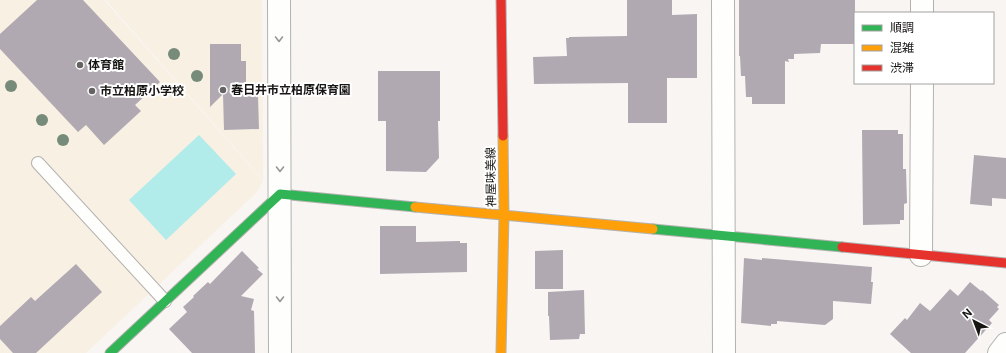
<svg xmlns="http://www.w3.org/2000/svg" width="1006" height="353" font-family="Inter,'Noto Sans JP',sans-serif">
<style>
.education{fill:#f7f0e3}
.water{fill:#b1eceb}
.building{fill:#b0a9b2}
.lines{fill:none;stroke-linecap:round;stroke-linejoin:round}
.lane-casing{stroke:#b4b2b0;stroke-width:14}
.street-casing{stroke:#b4b2b0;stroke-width:24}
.fast-casing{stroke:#b4b2b0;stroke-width:11}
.slow-casing{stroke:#b4b2b0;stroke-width:11}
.jam-casing{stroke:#b4b2b0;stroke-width:11}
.lane{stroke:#fefefd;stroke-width:12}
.street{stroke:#fefefd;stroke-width:22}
.fast{stroke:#30b455;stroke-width:9}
.slow{stroke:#ff9f0a;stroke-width:9}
.jam{stroke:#e5322d;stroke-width:9}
.tree{fill:#778b7a}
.oneway{stroke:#969694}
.poi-dot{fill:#666462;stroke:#fff;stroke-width:1.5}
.labels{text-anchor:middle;stroke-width:4;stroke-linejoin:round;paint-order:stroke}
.poi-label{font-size:12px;font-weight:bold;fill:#171614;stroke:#fff;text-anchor:start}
.street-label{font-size:12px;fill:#171614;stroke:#fff}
</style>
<rect width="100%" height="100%" fill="#f8f5f3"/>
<path class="education" d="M0 0H104L263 181 257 192 86 353H0Z
M106 0H262L263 180Z"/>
<path class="water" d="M199 135 236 174 166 240 129 200Z"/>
<path class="building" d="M37 0H83L160 82 135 105 141 111 104 145 86 125 78 132 0 49V34Z
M627 0H672V15L697 14V78H667V123H628V83L534 84 533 57 567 56 566 38H569V37L627 36Z
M739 0H855V44H821L820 53 794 54V59H788L789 62 785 61V104H752V97H746L745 76H741L740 56H739Z
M210 44H241V61H246V96H258L259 129 224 130 223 94 210 107Z
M378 71H440V121H438L439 158 426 172 386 171V121H378Z
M862 130H898V134H903V169H906L907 203 904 204V220H900V224L863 225Z
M974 155 1006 158V199L992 198V206L970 204Z
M380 226H416V242L460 241V243H467V272L380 274Z
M563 250V289H535V251Z
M242 251 259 268 257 269 263 274 241 296 254 299 251 310 254 311 255 353H192L169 329 187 312 183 307 194 297 193 296 208 282 210 284Z
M744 258 762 260V258L872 267 871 282H873L871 304 833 301V319L825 325 777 321V324H771V326L741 323Z
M76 264 102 292 36 353H13L0 339V326L31 297 35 301Z
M970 282 981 291 982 290 999 305 997 307 999 309 989 320 992 323 965 353H911L890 334 905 318 907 320 920 303 930 311 950 289 958 296Z
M584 290 585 334H580L579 339 550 340 549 316H548V292Z"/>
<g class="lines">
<defs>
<path id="lane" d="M38 163 165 301"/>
<path id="street" d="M279 0 280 353
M723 0 724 353
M922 13V0
M921 255 922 83
M999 353 1006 344"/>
<path id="fast" d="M653 229 842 247
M110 353 280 194 415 207"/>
<path id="slow" d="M415 207 653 229
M501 353 504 215 503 136"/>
<path id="jam" d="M501 0 503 136
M842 247 1006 263"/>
</defs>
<use href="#lane" class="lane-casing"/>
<use href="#street" class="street-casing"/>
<use href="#fast" class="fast-casing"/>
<use href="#slow" class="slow-casing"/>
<use href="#jam" class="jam-casing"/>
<use href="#lane" class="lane"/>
<use href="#street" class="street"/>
<use href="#fast" class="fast"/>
<use href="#slow" class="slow"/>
<use href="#jam" class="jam"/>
</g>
<g class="tree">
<circle cx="174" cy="54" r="6"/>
<circle cx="197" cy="76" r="6"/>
<circle cx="11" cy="86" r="6"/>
<circle cx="42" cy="120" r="6"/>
<circle cx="63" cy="140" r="6"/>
</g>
<defs><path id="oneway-chevron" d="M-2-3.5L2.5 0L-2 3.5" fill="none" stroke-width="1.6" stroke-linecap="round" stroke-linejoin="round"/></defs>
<g class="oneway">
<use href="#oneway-chevron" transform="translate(279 39) rotate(90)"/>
<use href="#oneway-chevron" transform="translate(280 169) rotate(90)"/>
<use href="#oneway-chevron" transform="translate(280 299) rotate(90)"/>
</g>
<g class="poi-dot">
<circle cx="80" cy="65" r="4"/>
<circle cx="223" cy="90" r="4"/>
<circle cx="92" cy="91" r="4"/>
</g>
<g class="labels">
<g class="poi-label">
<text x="88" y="69">体育館</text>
<text x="231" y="94">春日井市立柏原保育園</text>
<text x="100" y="95">市立柏原小学校</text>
</g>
<g class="street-label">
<text transform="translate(491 177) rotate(-91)" y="4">神屋味美線</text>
</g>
</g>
<rect x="854" y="12" width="140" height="72" fill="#ffffff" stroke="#a2a2a1"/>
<rect x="862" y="25" width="20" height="6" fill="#30b455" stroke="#a2a2a1"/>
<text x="890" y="32" font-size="12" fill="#171614">順調</text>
<rect x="862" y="45" width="20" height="6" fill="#ff9f0a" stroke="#a2a2a1"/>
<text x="890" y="52" font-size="12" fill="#171614">混雑</text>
<rect x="862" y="65" width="20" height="6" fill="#e5322d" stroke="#a2a2a1"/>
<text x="890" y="72" font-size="12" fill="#171614">渋滞</text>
<g transform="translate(974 321) rotate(318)" stroke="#ffffff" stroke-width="3" paint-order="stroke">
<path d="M0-3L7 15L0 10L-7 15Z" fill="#171614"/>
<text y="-6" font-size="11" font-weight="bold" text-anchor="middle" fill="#171614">N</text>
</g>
</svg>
